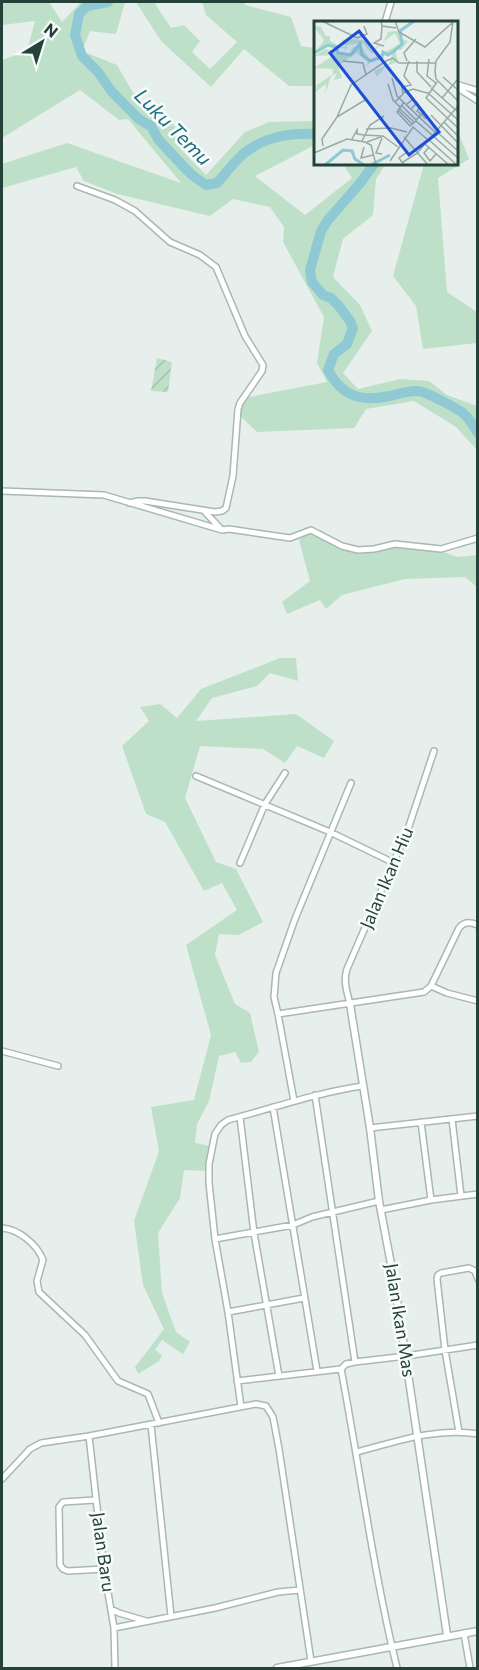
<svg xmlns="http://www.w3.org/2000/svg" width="479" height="1670" font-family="Commissioner,sans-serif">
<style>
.grass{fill:#bfe0c8}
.garden{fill:url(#garden-furrows)}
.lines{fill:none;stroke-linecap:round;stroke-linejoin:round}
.river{stroke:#8ec9d4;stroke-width:10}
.minor-casing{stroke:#a8b8b2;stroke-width:8}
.tertiary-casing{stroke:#a8b8b2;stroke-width:9}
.minor{stroke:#fff;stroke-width:5}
.tertiary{stroke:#fff;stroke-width:6}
.labels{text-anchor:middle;stroke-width:5;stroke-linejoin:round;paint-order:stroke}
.street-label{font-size:18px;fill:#24423a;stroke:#f7fbf9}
.water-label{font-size:20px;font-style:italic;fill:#1c6f80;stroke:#f7fbf9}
.inset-river{fill:none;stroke:#8ec9d4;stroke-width:3}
.inset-road{fill:none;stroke:#98aaa4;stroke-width:1.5}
.view{fill:#1d4ed8;fill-opacity:0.15;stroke:#1d4ed8;stroke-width:3}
.inset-edge{fill:none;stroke:#24423a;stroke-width:3}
</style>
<defs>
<pattern id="garden-furrows" width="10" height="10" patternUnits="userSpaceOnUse" patternTransform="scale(1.5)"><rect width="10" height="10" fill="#bfe0c8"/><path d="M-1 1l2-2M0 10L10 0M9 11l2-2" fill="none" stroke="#a4c1ad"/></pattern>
</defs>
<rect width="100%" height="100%" fill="#e6efeb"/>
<path class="grass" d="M2 2H49L62 22 81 2H125L116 34 90 31 82 51 117 65 143 110H163L180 134 174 142 206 175 245 132 269 122 315 121V145L255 176 305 215 352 178 343 164H386L376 179 373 215 343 239 333 277 360 305 372 331 343 373 358 389 400 379 429 381 447 395 477 406V450L456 427 414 401 366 409 354 428 257 432 236 412 239 399 327 382 317 363 324 317 283 242 284 227 270 207 233 199 210 216 117 194 84 181 76 167 2 188V164L67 143 181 183 128 119 119 120 80 90 2 138V60L27 51 35 21 2 25Z
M136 2H154L171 28 184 25 200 41 192 52 210 69 237 42 206 15 202 2H244L245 5 291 17 301 46 315 48V86H289L244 49 211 87 161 41Z
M457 129 469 159 438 178 447 292 477 312V343L423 349 416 306 393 276 424 164H456Z
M308 532H314L357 550 396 545 441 551 457 557 477 555V587L465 577 405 579 342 595 326 609 320 600 287 614 282 602 310 581 299 540Z
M280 658H296L298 681 270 673 257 686 212 698 196 721 296 714 334 741 324 758 297 746 285 763 263 749 200 746 185 798 216 862 236 869 263 922 239 935 219 934 215 955 235 1004 250 1013 259 1052 251 1062 241 1063 235 1052 219 1056 209 1101 197 1124 195 1143 210 1146 206 1171 184 1170 180 1198 158 1233 162 1293 176 1332 190 1342 183 1354 162 1340 155 1350 162 1355 159 1361 138 1374 135 1367 164 1329 143 1285 134 1221 159 1151 151 1107 194 1100 211 1035 186 945 237 910 222 883 204 891 165 822 146 814 122 746 149 721 140 707 160 704 177 718 201 689Z"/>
<path class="garden" d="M157 358 172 362 168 392 151 391Z"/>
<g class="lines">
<path class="river" d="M108 2 87 6 79 14 75 35 82 56 98 72 112 92 140 120 151 126 158 139 183 166 192 175 206 185 217 183C224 175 231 166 239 158 260 137 288 133 316 134
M374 164 361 182 328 220 321 231 310 270 312 282 323 295 331 298 339 306 350 321 353 328 347 344 334 354 328 370C342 397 362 402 390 396 400 394 408 390 418 391 424 391 459 409 464 414 470 419 473 426 478 433"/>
<defs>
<path id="minor" d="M385 22 391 2
M456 84 478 91
M456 87 478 101
M77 186 115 200 135 211 170 242 200 255 216 267 245 336 263 365 262 371 240 403 238 409 233 476 226 508 222 511 215 512 145 501H138L129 503
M2 491 104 495 222 530 229 529 290 538 311 530 342 546 358 550 374 549 395 544 441 549 478 538
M205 512 221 529
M196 776 330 832 394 863
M240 863 265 804 285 773
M431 986 447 993 478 1001
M350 1004C347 992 343 981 347 969L408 829 434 751
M278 1014 424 992 431 986 459 928C465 921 470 922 478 925
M2 1051 58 1066
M315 1095 355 1362
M294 1101 278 1014 274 997 276 973 295 919 351 783
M273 1107 317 1371
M240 1117 254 1233 279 1376
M452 1119 461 1196
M421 1122 431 1200
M370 1128 478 1116
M381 1210 431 1200 478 1194
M2 1228C18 1229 37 1244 43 1260L37 1281 39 1292 85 1335 118 1381 148 1394 159 1423
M215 1239 293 1225 312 1217 379 1201
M228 1312 304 1298
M341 1369C360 1469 373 1570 397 1668
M237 1381 341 1369 346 1364 355 1362 406 1356 478 1345
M241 1407 228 1312 215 1239 209 1183V1164L215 1134 221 1125 228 1120C273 1108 316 1093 362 1086
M151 1425 171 1616
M459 1432 445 1350 437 1279 438 1275 441 1273 469 1268 475 1271 478 1279
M89 1436 104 1569 114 1628 115 1668
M357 1452C395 1442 437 1427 478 1434
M2 1479 30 1449 41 1443 89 1436 256 1404 266 1406 273 1417 279 1449 311 1661
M95 1500 63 1502 59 1507 60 1565 63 1569 68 1571 104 1569
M111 1609 119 1613 146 1621
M114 1628 215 1608 278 1592 300 1590
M464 1633 470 1668"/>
<path id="tertiary" d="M350 1004 370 1128 379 1201 394 1280 447 1635
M277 1668 478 1631"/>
</defs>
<use href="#minor" class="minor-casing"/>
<use href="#tertiary" class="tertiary-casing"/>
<use href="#minor" class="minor"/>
<use href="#tertiary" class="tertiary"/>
</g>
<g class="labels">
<g class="street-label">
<text transform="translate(387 878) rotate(-67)" y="6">Jalan Ikan Hiu</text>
<text transform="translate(400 1320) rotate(81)" y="6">Jalan Ikan Mas</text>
<text transform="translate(103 1552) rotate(82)" y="6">Jalan Baru</text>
</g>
<g class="water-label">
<text transform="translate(173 127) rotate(45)" y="7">Luku Temu</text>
</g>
</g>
<g transform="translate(314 21)">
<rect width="144" height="144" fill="#e6efeb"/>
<path d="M6 5 12 15H16V20L27 26H32L28 19 41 18 52 20 57 29 67 23 58 33 49 22 33 24V28L24 26 23 31 36 33 38 27 46 23 56 39 86 23 81 12 69 21 74 11 83 10 89 13 87 18 94 20 87 29 81 28 84 41 72 45 63 56 60 50 75 43 78 33 60 37 52 46 54 40 42 32 24 45 28 57 20 59 23 52 17 55 12 71 9 69 12 70V63L0 72 4 65 0 66 19 53V48L0 47 20 34 0 35 12 28 20 31 21 26 11 24 0 33 10 19 0 6Z" fill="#bfe0c8"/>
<path class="inset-river" d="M0 32 14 24 22 26 24 32 37 34 46 23 48 34 56 40 68 36 69 31 74 34 80 30 88 23 86 10 100 0M11 144 29 129 38 130 41 138 50 144M57 144 76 134"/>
<path class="inset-road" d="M8 0 43 17 53 13 50 5M67 0 68 5 82 7M81 0 85 11 111 26 138 2M139 0 136 21 122 40 121 50 122 58 144 80M68 5 67 18 60 22 70 25M115 38 113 55 122 62M29 40 49 42 52 54M93 40 90 32 102 18M103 40V51L117 66M129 56 144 69M78 57 83 75 121 111M123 61 112 77 144 107M74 63 79 79 86 86M117 67 144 91M113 71 144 99M89 72 99 68 113 72M128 77 144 58M81 81 89 73 88 66 97 64 90 55 95 40M90 81 83 91 96 105M87 84 102 99M92 84 99 78 103 82 97 88M85 87 100 101M84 89 98 103M117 94 143 121M23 96 37 64 72 40 79 37 85 42H121M102 100 144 137M130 101 143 114M96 105 102 100V99L105 96 107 93 109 92V91L105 87 103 90 107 93 112 98M52 108 77 107 93 111M122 110 144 130M50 114 69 115M90 116 114 144M38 118 43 109V113L50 114M115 119 143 144M48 120 56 104 70 95M53 121 69 115 84 126M111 123 135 144M9 125 8 118 23 96 51 79M50 126 47 137 59 134M115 126 110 132 116 140 122 133M104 131 144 85M0 132 33 118 51 121 57 124 62 144M68 133 62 132 68 117M76 140 99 106 114 119M89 141 105 131M90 144 85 137 93 131"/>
<path class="view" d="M45 10 125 111 95 134 16 32Z"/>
<rect width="144" height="144" class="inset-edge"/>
</g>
<rect width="479" height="1670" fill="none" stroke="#24423a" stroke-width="6"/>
<g transform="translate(42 42) rotate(38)" stroke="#f7fbf9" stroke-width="4.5" paint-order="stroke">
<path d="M0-4.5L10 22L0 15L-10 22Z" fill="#24423a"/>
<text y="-9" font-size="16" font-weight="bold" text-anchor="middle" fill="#24423a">N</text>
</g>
</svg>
